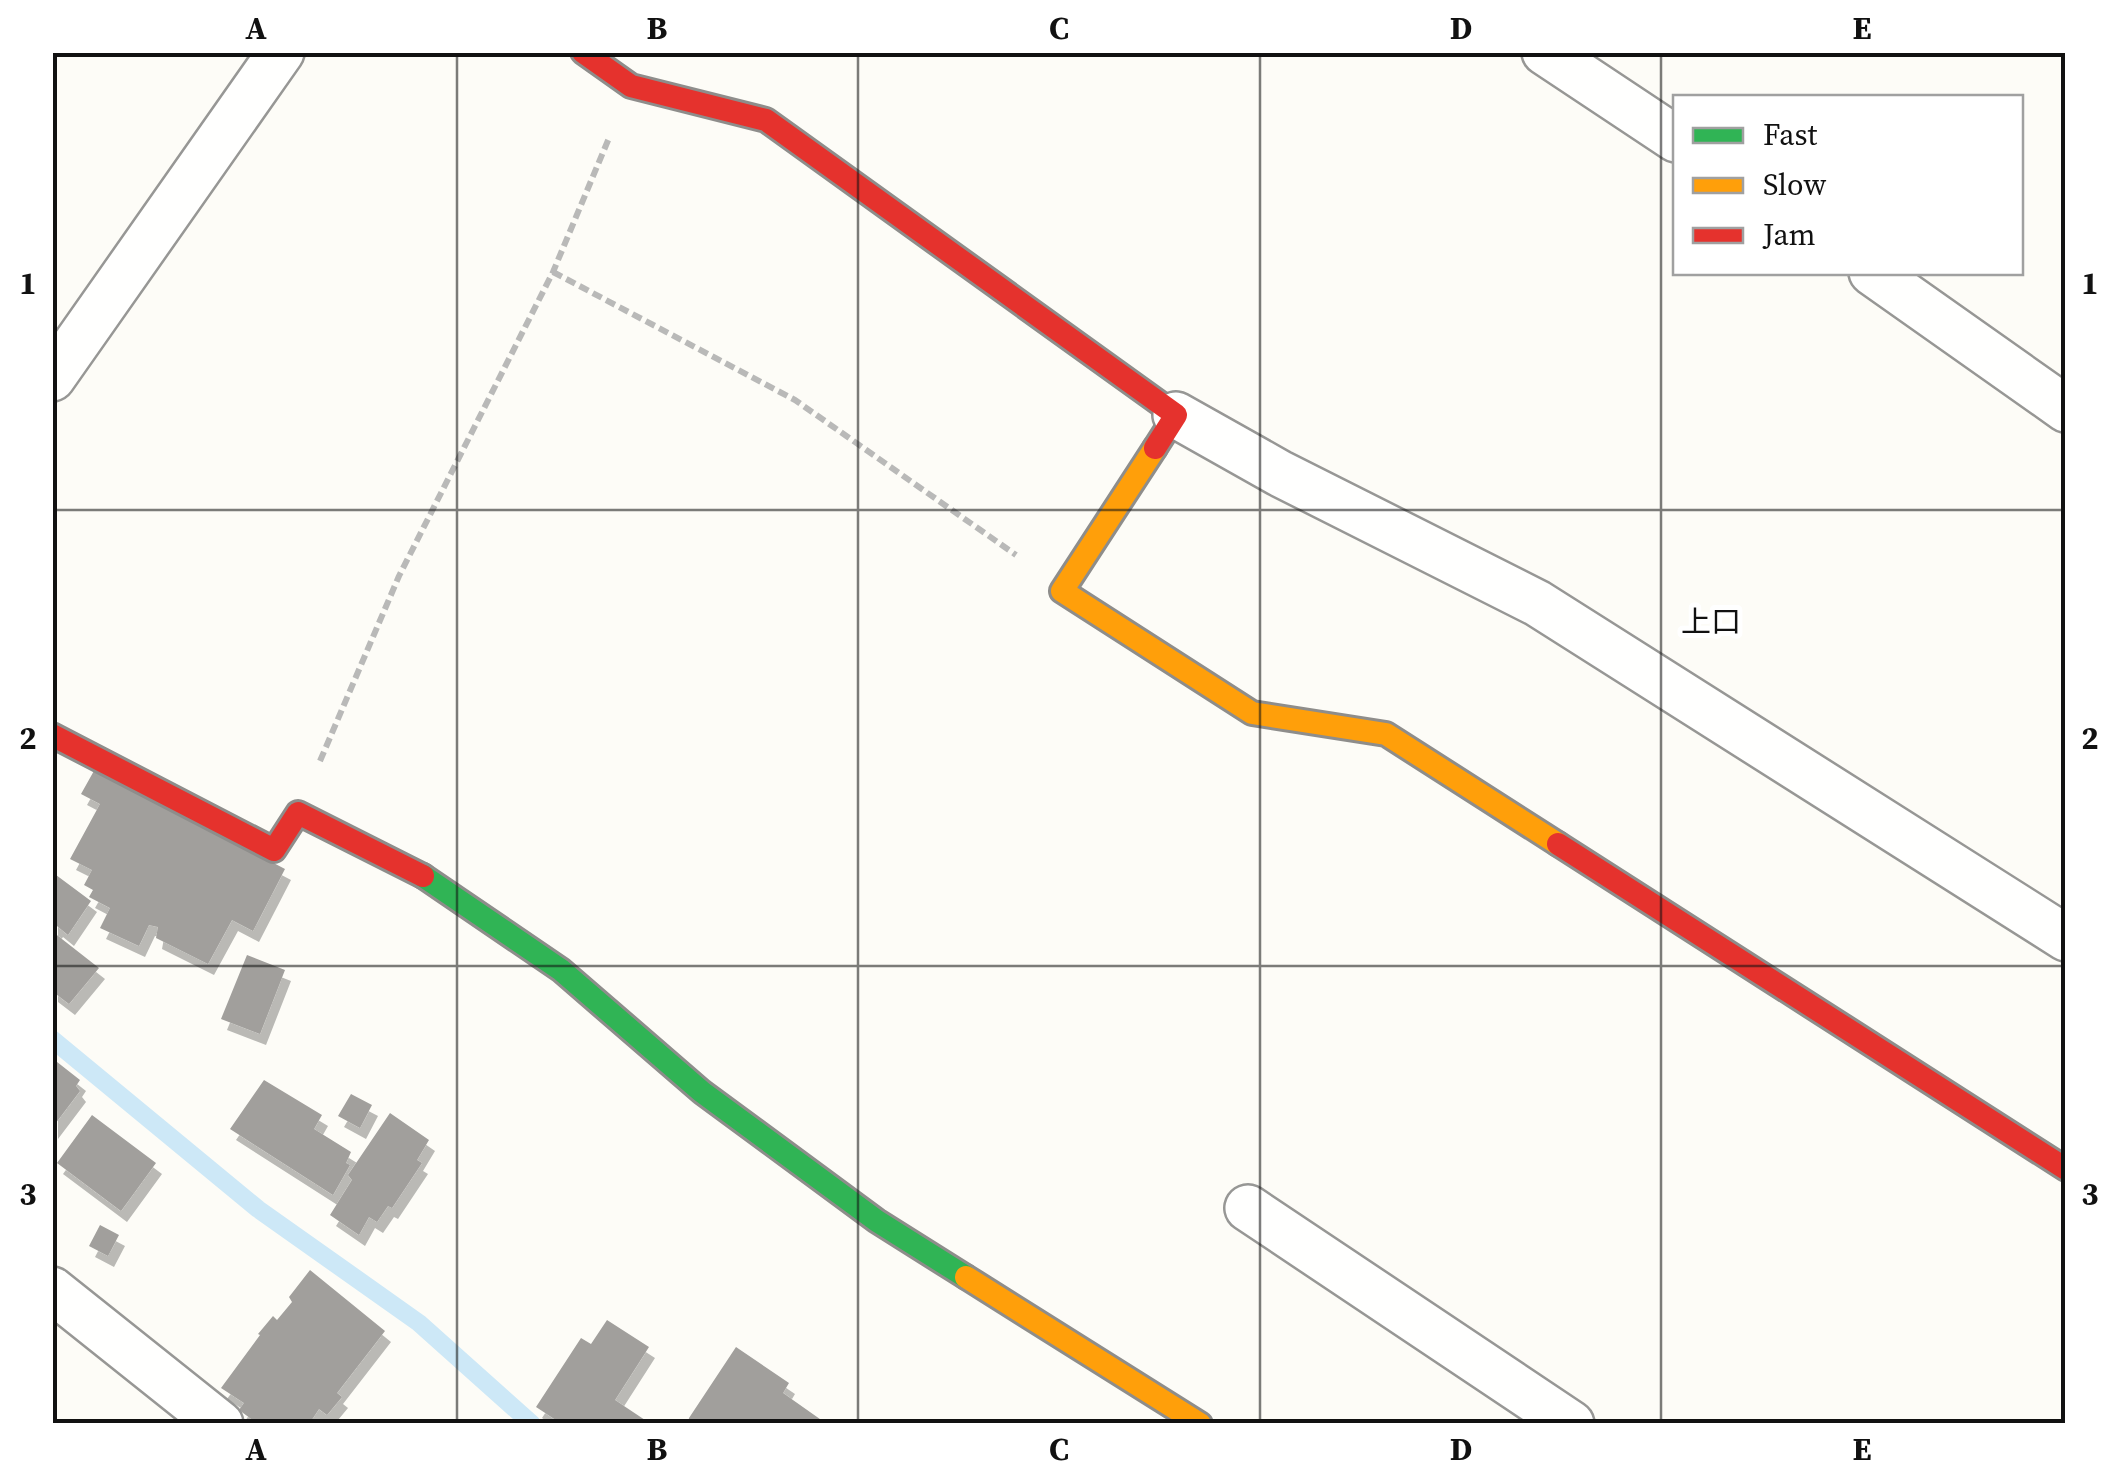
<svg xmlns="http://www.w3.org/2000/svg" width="2118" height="1476" font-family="'Source Serif 4','Noto Sans JP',serif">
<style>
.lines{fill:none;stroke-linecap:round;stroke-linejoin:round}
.stream{stroke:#cde8f7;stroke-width:18}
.building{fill:#a19f9c;filter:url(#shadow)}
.street-casing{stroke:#979795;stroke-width:50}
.fast-casing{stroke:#8e8d8b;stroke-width:28}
.slow-casing{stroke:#8e8d8b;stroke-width:28}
.jam-casing{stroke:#8e8d8b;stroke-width:28}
.path{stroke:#b9b9b8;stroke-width:6;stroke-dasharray:10 5;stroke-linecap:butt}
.street{stroke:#fffffe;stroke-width:45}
.fast{stroke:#30b455;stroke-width:22}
.slow{stroke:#ff9f0a;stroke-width:22}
.jam{stroke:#e5322d;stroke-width:22}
.grid{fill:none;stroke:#111;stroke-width:2.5;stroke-opacity:0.55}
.labels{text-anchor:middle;stroke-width:10;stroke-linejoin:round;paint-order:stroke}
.neighbourhood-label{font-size:30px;fill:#111;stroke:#fff}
.neatline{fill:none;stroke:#111;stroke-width:4}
.grid-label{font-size:32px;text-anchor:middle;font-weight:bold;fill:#111}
</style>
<defs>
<filter id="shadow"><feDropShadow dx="6" dy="11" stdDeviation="0" flood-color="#0004"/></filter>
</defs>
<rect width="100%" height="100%" fill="#fdfcf7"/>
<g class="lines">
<path class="stream" d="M52 1039 258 1209 419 1323 532 1424"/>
</g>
<path class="building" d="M95 769 285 869 253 931 232 920 208 964 156 938 158 927 149 925 139 946 100 928 110 908 89 897 93 890 84 885 92 870 70 859 100 804 81 794Z
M52 872 91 901 68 935 57 926 53 932 99 968 69 1004 52 991Z
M247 955 285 970 260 1034 221 1019Z
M52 1058 80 1080 76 1086 80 1091 52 1128Z
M264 1080 322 1115 314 1129 351 1152 346 1163 350 1165 333 1195 230 1129Z
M351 1094 372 1105 360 1128 338 1116Z
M390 1113 429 1140 417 1160 422 1163 392 1208 388 1206 377 1222 369 1217 359 1235 330 1215 352 1180 348 1175Z
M92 1115 156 1163 121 1211 57 1163Z
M100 1225 119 1235 108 1256 89 1246Z
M310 1270 385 1331 337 1393 342 1397 327 1415 319 1409 309 1424H258L239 1410 244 1403 221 1388 260 1335 258 1334 273 1316 277 1320 292 1302 289 1297Z
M607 1320 649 1347 615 1400 651 1424H562L536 1407 581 1338 591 1344Z
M736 1347 789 1383 783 1393 827 1424H688L689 1418Z"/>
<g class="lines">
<defs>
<path id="street" d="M1545 52 1676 139
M1872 272 2066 409
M52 378 281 52
M1176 415 1279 473 1537 603 2066 938
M1248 1208 1571 1424
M52 1290 220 1424"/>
<path id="fast" d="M423 876 561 970 702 1092 877 1221 966 1277"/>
<path id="slow" d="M1155 448 1062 591 1252 713 1386 734 1558 844
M966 1277 1200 1424"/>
<path id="jam" d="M583 52 631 86 766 120 1176 415 1155 448
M52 735 274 850 298 813 423 876
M1558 844 2066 1169"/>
</defs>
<use href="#street" class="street-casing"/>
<use href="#fast" class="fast-casing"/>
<use href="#slow" class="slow-casing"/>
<use href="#jam" class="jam-casing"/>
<path class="path" d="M553 272 795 400 1016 555
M320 761 399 576 553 272 609 138"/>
<use href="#street" class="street"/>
<use href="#fast" class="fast"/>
<use href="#slow" class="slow"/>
<use href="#jam" class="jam"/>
</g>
<path class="grid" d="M457 52V1424M858 52V1424M1260 52V1424M1661 52V1424M52 510H2066M52 966H2066"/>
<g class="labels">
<g class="neighbourhood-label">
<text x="1711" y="632">上口</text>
</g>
</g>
<rect width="2118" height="1476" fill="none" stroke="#ffffff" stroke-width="110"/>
<rect x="1673" y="95" width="350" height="180" fill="#ffffff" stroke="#a0a0a0" stroke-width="2.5"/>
<rect x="1693" y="128" width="50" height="15" fill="#30b455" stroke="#a0a0a0" stroke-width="2.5"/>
<text x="1763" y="145" font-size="30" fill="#111111">Fast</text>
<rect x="1693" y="178" width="50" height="15" fill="#ff9f0a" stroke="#a0a0a0" stroke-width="2.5"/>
<text x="1763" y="195" font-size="30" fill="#111111">Slow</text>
<rect x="1693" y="228" width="50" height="15" fill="#e5322d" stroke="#a0a0a0" stroke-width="2.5"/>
<text x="1763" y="245" font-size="30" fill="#111111">Jam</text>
<rect x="55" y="55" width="2008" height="1366" class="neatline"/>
<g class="grid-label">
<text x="256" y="39">A</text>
<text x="657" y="39">B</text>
<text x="1059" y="39">C</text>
<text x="1461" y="39">D</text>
<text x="1862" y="39">E</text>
<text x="28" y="294">1</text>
<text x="2090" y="294">1</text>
<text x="28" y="749">2</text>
<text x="2090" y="749">2</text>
<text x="28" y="1205">3</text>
<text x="2090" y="1205">3</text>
<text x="256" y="1460">A</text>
<text x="657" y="1460">B</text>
<text x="1059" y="1460">C</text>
<text x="1461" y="1460">D</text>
<text x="1862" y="1460">E</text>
</g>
</svg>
